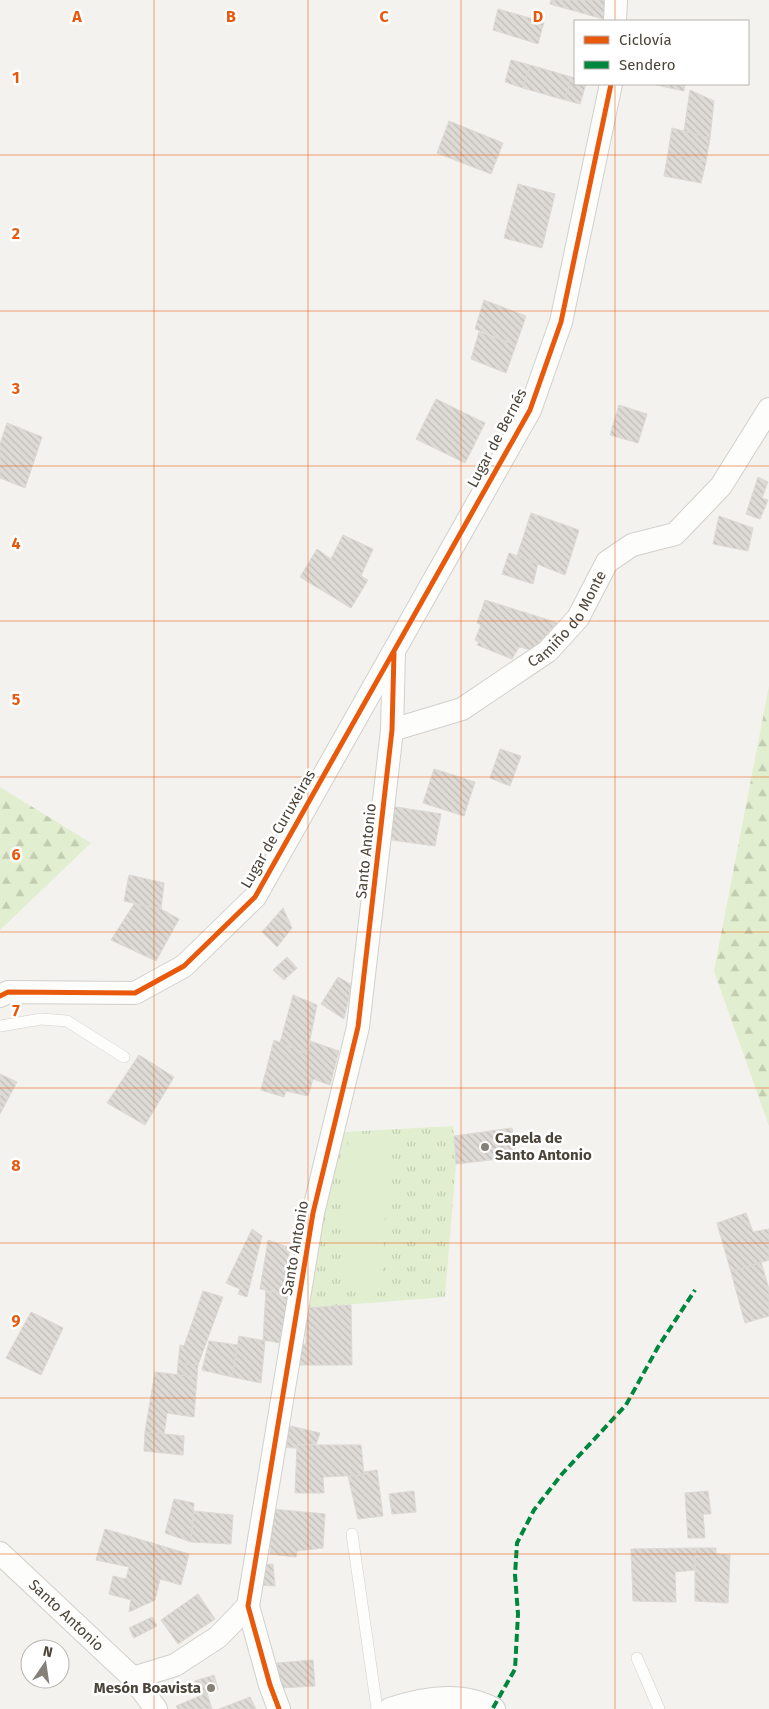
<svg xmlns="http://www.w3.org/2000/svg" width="769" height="1709" font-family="'Fira Sans',sans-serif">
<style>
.grass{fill:url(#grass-tufts)}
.forest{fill:url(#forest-firs)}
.garden{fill:#e1eecf}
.building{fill:url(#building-back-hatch);stroke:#dcd9d4}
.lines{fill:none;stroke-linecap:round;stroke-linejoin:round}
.service-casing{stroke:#d2d0cb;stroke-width:12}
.minor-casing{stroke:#d2d0cb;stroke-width:24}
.service{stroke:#fdfdfc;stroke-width:11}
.minor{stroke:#fdfdfc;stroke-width:22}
.quiet{stroke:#00873e;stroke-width:4;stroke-dasharray:8 4;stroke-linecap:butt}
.cycleway-casing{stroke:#fff;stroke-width:8}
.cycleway{stroke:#e8590c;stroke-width:5}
.grid{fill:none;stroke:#e8590c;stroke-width:1;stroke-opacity:0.55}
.poi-dot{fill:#868178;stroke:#fff;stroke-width:2}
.labels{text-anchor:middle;stroke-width:5;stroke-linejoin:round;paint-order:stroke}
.street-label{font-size:15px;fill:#4b4439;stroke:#fff}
.poi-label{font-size:15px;font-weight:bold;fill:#4b4439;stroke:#fff;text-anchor:start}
.grid-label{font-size:16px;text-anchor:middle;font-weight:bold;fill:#e8590c;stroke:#fff;stroke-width:5;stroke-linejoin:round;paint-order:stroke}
</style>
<defs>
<pattern id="grass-tufts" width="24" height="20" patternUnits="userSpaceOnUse" patternTransform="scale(1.25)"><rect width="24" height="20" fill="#e1eecf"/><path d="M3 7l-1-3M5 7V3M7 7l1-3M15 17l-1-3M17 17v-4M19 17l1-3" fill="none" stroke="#c3cdb2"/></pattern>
<pattern id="forest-firs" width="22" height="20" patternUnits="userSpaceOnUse" patternTransform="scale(1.25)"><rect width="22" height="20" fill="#e1eecf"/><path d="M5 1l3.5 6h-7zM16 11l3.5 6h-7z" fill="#c3cdb2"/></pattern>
<pattern id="building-back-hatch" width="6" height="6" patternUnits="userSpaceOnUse" patternTransform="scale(1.25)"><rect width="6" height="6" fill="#dedbd6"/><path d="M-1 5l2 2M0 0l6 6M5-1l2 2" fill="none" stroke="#c0bdb8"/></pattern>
</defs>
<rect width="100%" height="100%" fill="#f4f2ee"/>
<path class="grass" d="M453 1126 456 1164 445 1297 306 1308 314 1256 344 1132Z"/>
<path class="forest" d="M769 686V1126L714 971Z
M0 787 91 843 0 930Z"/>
<path class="garden" d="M348 1140 388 1141 382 1290 342 1289Z"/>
<path class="building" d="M551 0H608L607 20 550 4Z
M498 9 544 22 538 44 493 30Z
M511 60 530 65 523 88 505 82Z
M530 65 571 77 565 100 523 88Z
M571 77 575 78V84H586L580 104 565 100Z
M652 84H685L684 91Z
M690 90 714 101 710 138 684 131Z
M449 121 503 143 491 174 437 153Z
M672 128 710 138 706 162 668 153Z
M668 153 706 162 701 183 664 176Z
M518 184 555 194 542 248 504 238Z
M484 300 526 316 516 345 475 329Z
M479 332 516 345 506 373 471 359Z
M436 399 485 423 465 463 416 439Z
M619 405 647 414 638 443 610 435Z
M7 423 42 437 25 488 0 478V444Z
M758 477 768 482 762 498 768 500 760 519 746 514Z
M531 513 579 530 565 575 517 556Z
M719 516 753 528 748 551 713 544Z
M343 535 373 549 361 576 368 580 351 608 300 577 317 549 331 559Z
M509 553 538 563 533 584 502 574Z
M485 600 552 621 557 623 532 650 519 647 512 659 477 645 479 642 475 640 481 625 477 623Z
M500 749 521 756 510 786 490 778Z
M434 769 475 782 464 816 423 803Z
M390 806 441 814 435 846 385 839Z
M129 875 164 883 161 909 124 901Z
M134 904 161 909 179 919 156 961 111 940Z
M283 908 292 928 277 947 262 932Z
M287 957 297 968 284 980 273 970Z
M338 977 352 985 344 1019 321 1004Z
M293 995 317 1005 307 1054 280 1043Z
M274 1040 307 1054 310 1041 339 1051 330 1085 313 1079 308 1096 286 1091 284 1097 261 1090Z
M139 1055 174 1077 145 1125 107 1103Z
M0 1074 17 1082 0 1114Z
M512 1128 516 1157 456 1164 454 1136Z
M746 1213 753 1232 769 1229V1260L731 1272 717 1223Z
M252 1229 262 1236 247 1297 238 1294 240 1289 226 1283Z
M268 1240 290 1248 283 1294 260 1289Z
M761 1262 769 1289V1316L745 1323 731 1272Z
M266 1290 291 1295 286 1344 263 1340Z
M203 1291 223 1297 198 1365 178 1363 180 1345 184 1346Z
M351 1305 352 1365H297V1344H306V1308Z
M31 1312 63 1328 41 1375 6 1358Z
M239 1336 265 1341 261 1383 232 1377Z
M209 1341 238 1345 232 1377 202 1370Z
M178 1363 198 1365 197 1377 177 1375Z
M155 1372 197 1377 194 1417 167 1413 164 1434 145 1432Z
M286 1425 320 1433 316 1444 297 1445 296 1448 279 1447Z
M145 1432 184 1436 183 1455 144 1451Z
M297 1445H361L364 1475 323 1477 324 1493H295Z
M377 1470 383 1516 358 1519 348 1476 364 1475V1472Z
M414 1491 416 1512 392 1514 389 1494Z
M708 1491 711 1514H703L705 1538H688L685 1493Z
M174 1499 194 1503 191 1542 165 1533Z
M272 1509 325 1514 323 1548 297 1551 296 1557 270 1554Z
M194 1511 233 1515 231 1544 191 1542Z
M105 1529 189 1554 181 1585 160 1579 155 1600 129 1612 131 1600 109 1594 113 1576 126 1579 129 1567 96 1560Z
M695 1548H716V1554L730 1555 728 1603 695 1601Z
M695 1548V1570L675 1572 676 1602 633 1601 631 1549Z
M273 1564 275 1586 262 1585 259 1565Z
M198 1594 215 1619 178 1644 161 1620Z
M152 1617 157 1626 134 1638 129 1628Z
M313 1660 315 1686 281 1688 277 1663Z
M214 1675 218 1689 200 1696 195 1681Z
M207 1693 212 1709H178L176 1706Z
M250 1697 256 1709H219Z"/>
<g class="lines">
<defs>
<path id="service" d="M0 1026 41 1019 67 1021 124 1057
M352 1534 377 1709
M637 1658 659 1709"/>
<g id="minor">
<path d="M615 21 616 0"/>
<path id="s1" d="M392 730 462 709 548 651 578 618 607 562 632 545 675 534 721 486 769 409"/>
<path d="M0 996 8 992 135 993 184 966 255 897 530 410 561 322 611 84"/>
<path id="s2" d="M0 1553 133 1678 156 1709"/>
<path d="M133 1678 175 1665 218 1637 248 1606"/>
<path d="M279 1709 270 1685 248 1606 313 1213 358 1027 392 730 394 654"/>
<path d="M390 1709C422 1698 462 1691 494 1709"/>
</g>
</defs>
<use href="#service" class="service-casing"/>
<use href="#minor" class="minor-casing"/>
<use href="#service" class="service"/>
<use href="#minor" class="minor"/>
<path class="quiet" d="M493 1708 515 1669 518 1614 515 1575 517 1543 534 1510 562 1474 626 1405 658 1347 695 1290"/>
<defs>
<path id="cycleway" d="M0 996 8 992 135 993 184 966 255 897 530 410 561 322 611 84
M279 1709 270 1685 248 1606 313 1213 358 1027 392 730 394 653"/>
</defs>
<use href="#cycleway" class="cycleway-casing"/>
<use href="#cycleway" class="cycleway"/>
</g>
<path class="grid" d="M154 0V1709M308 0V1709M461 0V1709M615 0V21M615 84V1709M0 155H769M0 311H769M0 466H769M0 621H769M0 777H769M0 932H769M0 1088H769M0 1243H769M0 1398H769M0 1554H769"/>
<g class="poi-dot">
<circle cx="485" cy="1147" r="5"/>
<circle cx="211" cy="1688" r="5"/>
</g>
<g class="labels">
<g class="street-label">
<text transform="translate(497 438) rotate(-62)" y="5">Lugar de Bernés</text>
<text dy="5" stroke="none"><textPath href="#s1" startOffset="214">Camiño do Monte</textPath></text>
<text transform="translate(278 829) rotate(-60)" y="5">Lugar de Curuxeiras</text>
<text transform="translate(366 851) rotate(-84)" y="5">Santo Antonio</text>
<text transform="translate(295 1248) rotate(-80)" y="5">Santo Antonio</text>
<text dy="5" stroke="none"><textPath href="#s2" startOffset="91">Santo Antonio</textPath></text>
</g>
<g class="poi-label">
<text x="495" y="1143">Capela de<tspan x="495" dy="17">Santo Antonio</tspan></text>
<text x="201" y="1693" text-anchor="end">Mesón Boavista</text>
</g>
</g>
<g class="grid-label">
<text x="77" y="22">A</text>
<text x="231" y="22">B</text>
<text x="384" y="22">C</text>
<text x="538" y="22">D</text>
<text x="16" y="83">1</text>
<text x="16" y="239">2</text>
<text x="16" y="394">3</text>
<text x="16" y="549">4</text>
<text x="16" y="705">5</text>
<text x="16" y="860">6</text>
<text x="16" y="1016">7</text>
<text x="16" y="1171">8</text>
<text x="16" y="1326">9</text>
</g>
<rect x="574" y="20" width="175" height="65" fill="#ffffff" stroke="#b7b4b0"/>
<rect x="584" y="36" width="25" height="8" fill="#e8590c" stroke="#b7b4b0"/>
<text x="619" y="45" font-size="15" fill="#4b4439">Ciclovía</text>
<rect x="584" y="61" width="25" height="8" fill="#00873e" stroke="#b7b4b0"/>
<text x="619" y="70" font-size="15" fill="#4b4439">Sendero</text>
<g transform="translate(45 1664) rotate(13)"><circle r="24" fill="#ffffff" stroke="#b7b4b0"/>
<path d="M0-4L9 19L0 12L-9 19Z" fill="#868178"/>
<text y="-8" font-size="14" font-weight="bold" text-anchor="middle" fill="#4b4439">N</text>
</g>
</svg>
